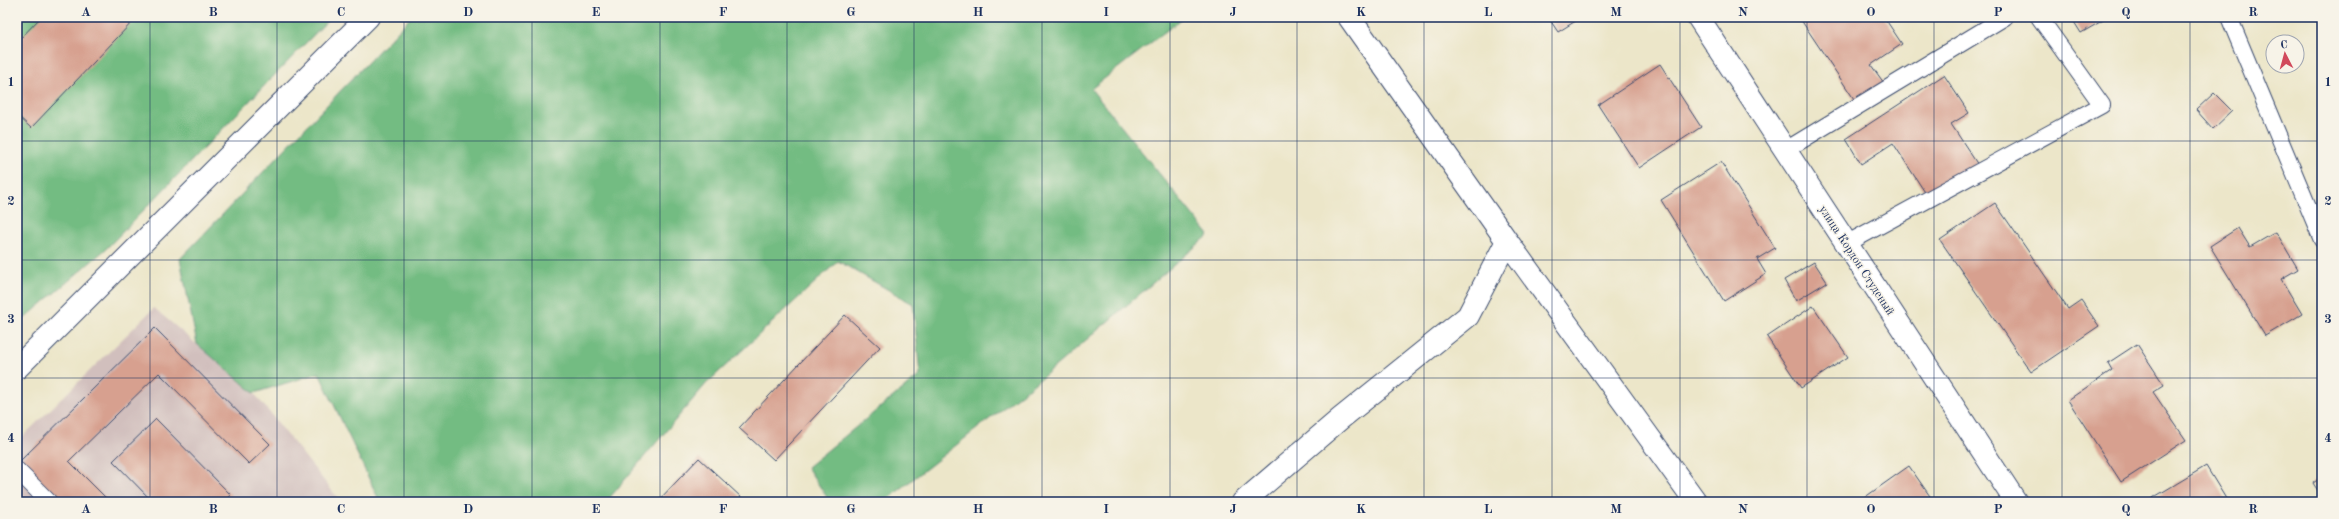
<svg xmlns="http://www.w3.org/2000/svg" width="2339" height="519" font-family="'Old Standard TT',serif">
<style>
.industrial{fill:#d1bfbd}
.forest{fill:#73bc82;stroke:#477670}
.building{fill:#d7a08f}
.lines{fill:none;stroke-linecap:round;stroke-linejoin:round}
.service-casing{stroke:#3a4a6e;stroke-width:18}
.minor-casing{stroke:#3a4a6e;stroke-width:24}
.service{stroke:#fff;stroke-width:16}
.minor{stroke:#fff;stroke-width:22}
.grid{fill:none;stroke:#1b2f5e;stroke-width:1;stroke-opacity:0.55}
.labels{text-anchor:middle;stroke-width:3;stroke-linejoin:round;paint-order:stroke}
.street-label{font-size:12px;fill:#1b2f5e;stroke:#f7f3e8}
.neatline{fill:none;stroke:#1b2f5e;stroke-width:1.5}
.grid-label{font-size:13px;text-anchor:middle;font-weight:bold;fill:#1b2f5e}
</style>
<rect width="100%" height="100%" fill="#f7f3e8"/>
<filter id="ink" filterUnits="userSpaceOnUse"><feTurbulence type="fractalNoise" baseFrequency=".025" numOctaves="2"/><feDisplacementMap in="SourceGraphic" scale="8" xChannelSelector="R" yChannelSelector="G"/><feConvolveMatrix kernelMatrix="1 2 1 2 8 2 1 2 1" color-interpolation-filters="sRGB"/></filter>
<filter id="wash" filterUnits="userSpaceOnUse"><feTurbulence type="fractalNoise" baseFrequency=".012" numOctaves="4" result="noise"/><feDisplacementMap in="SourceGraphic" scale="16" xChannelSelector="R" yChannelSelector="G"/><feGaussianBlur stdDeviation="0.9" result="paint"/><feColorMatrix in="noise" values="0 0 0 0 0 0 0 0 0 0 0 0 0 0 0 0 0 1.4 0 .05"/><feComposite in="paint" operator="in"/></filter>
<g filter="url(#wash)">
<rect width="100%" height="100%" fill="#ece6c9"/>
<path class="industrial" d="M154 308 254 393 341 502H17V442Z"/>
<path class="forest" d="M17 17H331L107 248 17 325Z
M411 17H1184L1091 89 1209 235 1044 376 884 502H830L807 467 920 375 913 304 838 261 706 384 606 502H380L319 373 254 393 197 344 180 259Z"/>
<g id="blocks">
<path class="building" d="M41 17H137L31 128 17 115V42Z
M1548 17H1582L1558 32Z
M1799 17H1884L1902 44 1871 65 1884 83 1856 102Z
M2071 17H2106L2107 18 2081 33Z
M1660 64 1701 127 1639 168 1598 105Z
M1944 75 1969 113 1951 124 1978 165 1928 197 1893 143 1861 164 1846 139Z
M2214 93 2232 111 2213 129 2196 110Z
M1721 162 1775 248 1757 259 1766 274 1724 301 1661 200Z
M1995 203 2068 309 2081 300 2099 326 2031 372 1940 240Z
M2238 228 2250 247 2276 232 2298 269 2281 279 2302 314 2265 336 2210 246Z
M1814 262 1827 282 1796 301 1784 280Z
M1813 306 1848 357 1801 388 1767 337Z
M845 315 880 347 774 460 739 428Z
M155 328 270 444 249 464 159 373 69 461 110 502H59L19 462Z
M2137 344 2164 385 2153 392 2186 440 2121 482 2068 400 2112 370 2108 363Z
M156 419 231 495 223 502H153L113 461Z
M699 458 742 498 739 502H657Z
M1909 466 1934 502H1863L1861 500Z
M2206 466 2228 502H2146Z
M2322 477V497L2313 483Z"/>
</g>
</g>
<g filter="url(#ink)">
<use href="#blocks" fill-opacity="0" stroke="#3a4a6e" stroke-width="1"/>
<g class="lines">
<defs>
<path id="service" d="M2229 17 2322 240
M1784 151 2005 17
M1846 244 2102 105 2039 17
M17 470 49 502"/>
<path id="minor" d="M1349 17 1507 241 1696 502
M1698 17 2016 502
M17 368 368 17
M1243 502 1340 419 1468 316 1507 241"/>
</defs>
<use href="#service" class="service-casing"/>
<use href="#minor" class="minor-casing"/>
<use href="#service" class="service"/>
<use href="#minor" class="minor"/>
</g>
</g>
<path class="grid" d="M150 17V502M277 17V502M404 17V502M532 17V502M660 17V502M787 17V502M914 17V502M1042 17V502M1170 17V502M1297 17V502M1424 17V502M1552 17V502M1680 17V502M1807 17V502M1934 17V502M2062 17V502M2190 17V502M17 141H2322M17 260H2322M17 378H2322"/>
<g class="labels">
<g class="street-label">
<text transform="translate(1857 260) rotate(57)" y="4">улица Кордон Студеный</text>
</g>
</g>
<rect width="2339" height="519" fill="none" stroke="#f7f3e8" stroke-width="44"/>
<g transform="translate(2285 54) rotate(354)"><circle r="19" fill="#f7f3e8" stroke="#9fa5b1"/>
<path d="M0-3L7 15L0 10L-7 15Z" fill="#d1495b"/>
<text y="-6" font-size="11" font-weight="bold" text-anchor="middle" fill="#1b2f5e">С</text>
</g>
<rect x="22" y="22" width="2295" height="475" class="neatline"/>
<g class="grid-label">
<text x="86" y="16">A</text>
<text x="213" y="16">B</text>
<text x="341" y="16">C</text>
<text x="468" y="16">D</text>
<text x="596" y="16">E</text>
<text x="723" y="16">F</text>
<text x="851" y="16">G</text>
<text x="978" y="16">H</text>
<text x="1106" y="16">I</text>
<text x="1233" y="16">J</text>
<text x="1361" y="16">K</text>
<text x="1488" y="16">L</text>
<text x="1616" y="16">M</text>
<text x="1743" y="16">N</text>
<text x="1871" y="16">O</text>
<text x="1998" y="16">P</text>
<text x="2126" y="16">Q</text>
<text x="2253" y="16">R</text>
<text x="11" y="86">1</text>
<text x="2328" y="86">1</text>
<text x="11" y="205">2</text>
<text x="2328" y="205">2</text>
<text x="11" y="323">3</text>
<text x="2328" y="323">3</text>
<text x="11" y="442">4</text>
<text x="2328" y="442">4</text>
<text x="86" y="513">A</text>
<text x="213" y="513">B</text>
<text x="341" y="513">C</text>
<text x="468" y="513">D</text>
<text x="596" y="513">E</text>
<text x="723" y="513">F</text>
<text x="851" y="513">G</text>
<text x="978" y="513">H</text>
<text x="1106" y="513">I</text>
<text x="1233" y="513">J</text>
<text x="1361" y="513">K</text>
<text x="1488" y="513">L</text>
<text x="1616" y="513">M</text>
<text x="1743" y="513">N</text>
<text x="1871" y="513">O</text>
<text x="1998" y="513">P</text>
<text x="2126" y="513">Q</text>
<text x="2253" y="513">R</text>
</g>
</svg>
